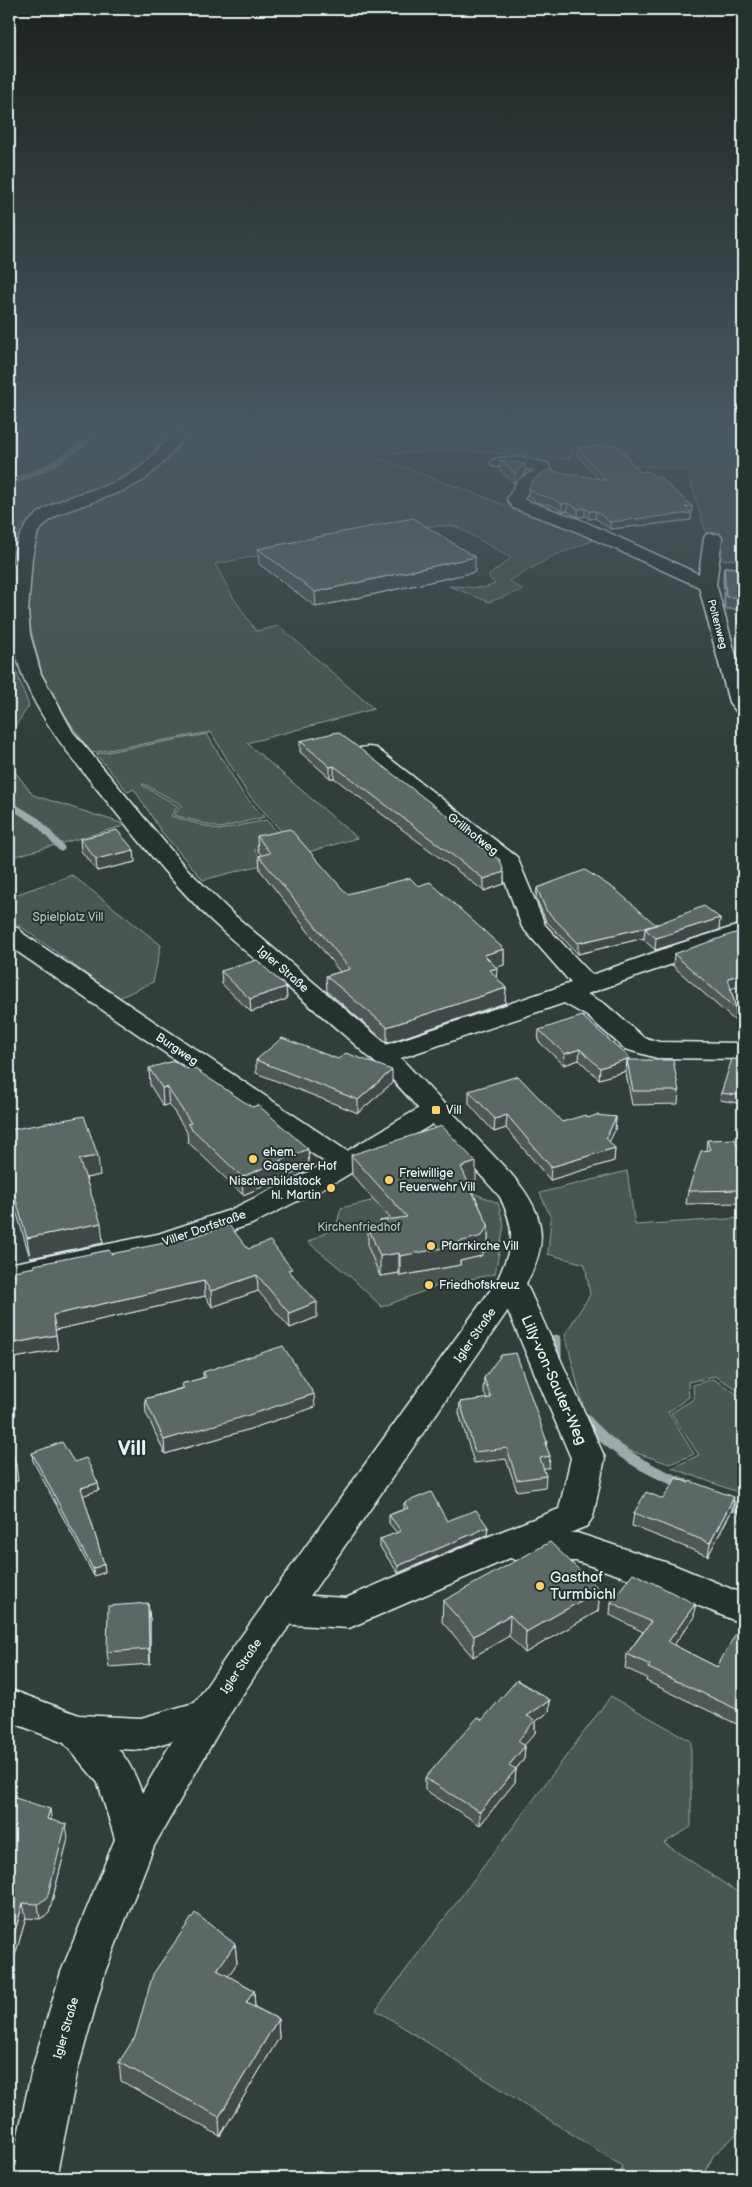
<svg xmlns="http://www.w3.org/2000/svg" width="752" height="2187" font-family="'Balsamiq Sans',sans-serif">
<style>
.green{fill:#495651;stroke:#98a4a4}
.lines{fill:none;stroke-linecap:round;stroke-linejoin:round}
.stream-far2{stroke:#9ea9ab;stroke-width:5.5}
.stream-far1{stroke:#9ea9ab;stroke-width:7}
.stream{stroke:#9ea9ab;stroke-width:11}
.minor-casing{stroke:#e8f1f8;stroke-width:3}
.major-casing{stroke:#e8f1f8;stroke-width:3}
.minor{fill:#26332d;fill-rule:evenodd}
.major{fill:#26332d;fill-rule:evenodd}
.wall{fill:#4f5957;stroke:#e8f1f8}
.shaded-wall{fill:#404947;stroke:#e8f1f8}
.building{fill:#5c6865;stroke:#e8f1f8}
.poi-dot{fill:#ffd166;stroke:#26332d;stroke-width:2}
.labels{text-anchor:middle;stroke-width:4;stroke-linejoin:round;paint-order:stroke}
.far-street-label{font-size:11px;fill:#e8f1f8;stroke:#26332d}
.street-label{font-size:12px;fill:#e8f1f8;stroke:#26332d}
.park-label{font-size:12px;fill:#b0bbbe;stroke:#26332d}
.poi-label{font-size:12px;fill:#e8f1f8;stroke:#26332d;text-anchor:start}
.near-street-label{font-size:15px;fill:#e8f1f8;stroke:#26332d}
.near-poi-label{font-size:15px;fill:#e8f1f8;stroke:#26332d;text-anchor:start}
.near-district-label{font-size:21px;font-weight:bold;fill:#e8f1f8;stroke:#26332d}
</style>
<rect width="100%" height="100%" fill="#323e39"/>
<filter id="ink" filterUnits="userSpaceOnUse"><feTurbulence type="fractalNoise" baseFrequency=".02" numOctaves="2"/><feDisplacementMap in="SourceGraphic" scale="10" xChannelSelector="R" yChannelSelector="G"/><feConvolveMatrix kernelMatrix="1 2 1 2 8 2 1 2 1" color-interpolation-filters="sRGB"/></filter>
<g filter="url(#ink)">
<path class="green" d="M9 431H563L581 437 569 459 461 450 371 455 597 539 553 556 509 581 523 590 489 602 449 586 484 588 495 584 488 576 511 558 455 526H372L320 544 215 564 233 597 256 631 279 626 374 709 247 743 357 838 302 854 247 793 211 732 91 753 62 711 42 675 29 622 27 581 37 536 50 519 82 504 74 496 52 504 21 526 9 552Z
M566 431H601C601 443 594 448 583 451L585 437Z
M602 431H743V560L714 559 687 470 631 465 624 453 623 446 597 447 603 439Z
M9 652 29 706 9 735Z
M207 734 243 794 264 817 220 828 174 815 182 805 144 784 142 785 178 806 171 816 219 830 266 820 287 842 254 850 265 864 203 880 161 831 134 789 128 792 96 754Z
M9 764 33 795 127 825 9 858Z
M72 875 161 945 153 982 119 998 9 918V897Z
M627 1171 635 1225 743 1218V1393L715 1376 688 1382 689 1397 668 1412 694 1454 670 1464 591 1438 565 1334 590 1295 585 1264 548 1254 551 1218 540 1193Z
M468 1191 498 1203 504 1225 495 1274 440 1285 382 1307 354 1280 308 1242 336 1227 341 1208 388 1197Z
M713 1379 743 1398V1494L672 1468 699 1455 671 1413 694 1399 693 1385Z
M611 1696 691 1741V1827L664 1843 743 1896V2128L713 2156 703 2178H619L622 2166 376 2010Z"/>
<g class="lines">
<path class="stream-far2" d="M9 482C43 474 69 454 97 434L92 431"/>
<path class="stream-far1" d="M9 804 38 822 61 848"/>
<path class="stream" d="M556 1340V1360
M584 1418C612 1450 645 1469 684 1484
M724 1501 743 1511"/>
<defs>
<path id="minor" d="M499 458H522L547 463 552 471 531 486 524 499 525 500 581 520 699 574 704 538 707 534H719L722 538 716 584 743 681V713L736 711 729 702 699 587 569 528 513 508 507 499 518 480 535 470 493 466 491 463 493 460Z
M23 643 30 645 33 649 30 653 9 658V646Z
M368 747 376 748 517 857 545 925 592 975 678 944 743 924V939L587 994 605 1004 643 1037 659 1042 743 1043V1059L657 1058 625 1049 587 1016 564 1003 392 1061 383 1063 374 1061 370 1055 374 1049 571 983 522 927 499 865 360 758 357 753 360 748Z
M9 926 18 928 25 935 347 1151 426 1104 436 1102 446 1104 450 1110 446 1116 339 1180 252 1224 163 1253 9 1284V1264L158 1234 230 1210 326 1163 9 946Z
M511 1273 522 1276 526 1283 605 1458 593 1517 587 1526 570 1533H577L674 1565 743 1594V1624L648 1585 576 1561H519L510 1558 349 1628 280 1624 267 1619 262 1609 267 1599 280 1594 346 1598 487 1537 559 1509 571 1458 496 1283 500 1276Z
M9 1689 79 1715 141 1718 208 1699 222 1704 227 1715 222 1726 141 1750 118 1749C140 1774 146 1808 157 1839L151 1852 136 1857 121 1852 115 1839 98 1783 64 1743 9 1721Z"/>
<path id="major" d="M173 431H189L164 462 144 480 125 490 59 514 49 521 38 532 32 557 28 612 30 634 41 674 73 732 185 867 233 914 392 1049 511 1174C546 1214 551 1244 522 1290L258 1671 222 1726 154 1846 105 1972 78 2069 56 2178H9L32 2069 61 1972 115 1839 194 1704 232 1649 497 1281C512 1246 518 1234 500 1197 476 1169 450 1143 425 1116 408 1097 391 1076 371 1059 321 1013 266 971 216 925 175 887 140 842 105 799 50 731 0 673 11 580 13 565 13 548 21 534 40 496 90 495 124 478 145 467 159 449 173 431Z"/>
</defs>
<use href="#minor" class="minor-casing"/>
<use href="#major" class="major-casing"/>
<use href="#minor" class="minor"/>
<use href="#major" class="major"/>
</g>
<path class="wall" d="M578 448 640 472 692 506 691 520 610 529 595 518 589 519 585 516 578 517 567 511H562L551 505 536 502 528 495 529 488 598 478 577 455Z
M500 460 525 474 514 483 500 470Z
M258 549 475 572 316 607 259 564Z
M724 567 743 568V643L736 609H725L723 579Z
M300 741 504 872V884L484 891 334 778H330L300 752Z
M257 836 347 894 418 886 504 949V965L496 967V977L506 988 505 1003 387 1043 327 991 326 976 340 972 260 870 259 856 261 855 258 851Z
M80 839 134 850 135 862 97 871 81 851Z
M537 888 656 924 720 918 719 930 655 950 644 940V938L578 954 546 921 536 898Z
M674 954 731 989 736 1009 735 1021 673 966Z
M221 971 286 987 287 999 251 1012 222 984Z
M539 1030 630 1060 679 1091 678 1104 632 1105 626 1073V1071L599 1079 579 1060 564 1065 538 1041Z
M256 1060 392 1083 358 1113 256 1073Z
M743 1060V1104L720 1100 721 1093Z
M149 1068 309 1167 243 1195 188 1142 187 1132 169 1104 163 1106 150 1085Z
M469 1091 562 1122 588 1118 616 1117 615 1130 609 1142 615 1148 614 1161 550 1180 506 1128 494 1132 469 1104Z
M9 1130 100 1175 86 1178 103 1243 30 1258 11 1194H9Z
M707 1140 743 1164V1203L686 1204 688 1191 706 1150Z
M351 1155 476 1181 469 1184 488 1225V1245L481 1256 460 1261V1265L400 1276 399 1273 380 1276 368 1247V1227L380 1225V1221L391 1219 352 1175Z
M248 1249 292 1274 317 1317 290 1328 258 1291 212 1307 205 1296 55 1330 58 1350 9 1359V1272L111 1254Z
M203 1372 315 1407 247 1430 165 1454 146 1413 145 1399 182 1388 181 1384 203 1378Z
M484 1378 547 1442 546 1447 550 1456 549 1468H543L546 1476 545 1487 517 1491 506 1459 474 1463 459 1413 460 1402 487 1399 483 1390Z
M32 1453 74 1462 98 1483 99 1490 83 1495 104 1564 105 1572 94 1576 33 1461Z
M404 1503 447 1521 488 1527 487 1535 398 1573 380 1547V1539L397 1533 389 1523V1515L404 1509Z
M732 1510 708 1556 632 1526 634 1513Z
M600 1590 598 1611 525 1653 509 1636 473 1657 442 1622 443 1601Z
M611 1602 695 1604 694 1617 674 1645 717 1667 743 1627V1727L646 1681 647 1678 625 1668 627 1654 643 1632 610 1615Z
M150 1618V1664L109 1667 107 1652Z
M550 1700 549 1712 535 1722V1733L524 1745 525 1746 524 1759 516 1769 515 1782 480 1825 425 1790V1778Z
M9 1796 51 1820 68 1838 49 1913 40 1919 26 1918 9 1976Z
M235 1944 237 1963 228 1976 254 1990 255 2007 278 2019 279 2038 220 2136 121 2081 119 2062Z"/>
<path class="shaded-wall" d="M525 464V474L514 483 515 473Z
M568 503 567 511H562V504Z
M692 506 691 520 610 529V522Z
M585 508V516L578 517V509Z
M589 511H596L595 518 589 519Z
M475 557V572L316 607 315 592Z
M334 766V778H330V767Z
M483 843V855L478 845Z
M134 850 135 862 97 871 96 859Z
M504 872V884L484 891V879Z
M720 918 719 930 655 950 656 938Z
M656 925 645 929 644 938 578 954V943Z
M504 949V965L483 971 484 955Z
M497 968 496 983 490 970Z
M743 974V985L727 990 728 978Z
M286 987 287 999 251 1012 250 999Z
M506 988 505 1003 387 1043V1027Z
M580 1049 579 1060 564 1065 565 1054Z
M630 1058 629 1070 627 1060 626 1071 599 1079 600 1068Z
M392 1070V1083L358 1113V1100Z
M167 1087 169 1104 163 1106 162 1088Z
M507 1115 506 1128 494 1132 495 1119Z
M616 1117 615 1130 605 1151 606 1138Z
M615 1148 614 1161 550 1180 551 1167Z
M308 1149 309 1167 243 1195 242 1177Z
M98 1156 100 1175 81 1179 79 1159Z
M476 1162V1181L460 1187 461 1167Z
M9 1178 11 1194H9Z
M101 1223 103 1243 30 1258 27 1238Z
M488 1225V1245L481 1256 460 1261V1265L400 1276V1256L459 1242Z
M399 1253V1273L380 1276V1256Z
M257 1275 258 1291 212 1307 211 1291Z
M204 1281 205 1296 55 1330 53 1315Z
M317 1302V1317L290 1328 289 1313Z
M56 1335 58 1350 9 1359V1344Z
M314 1394 315 1407 247 1430 165 1454 164 1440Z
M16 1465 18 1481 9 1483V1467Z
M98 1483 99 1490 82 1496 81 1488Z
M734 1497 732 1510 708 1556 710 1543Z
M488 1527 487 1535 398 1573V1566Z
M104 1564 105 1572 94 1576 93 1569Z
M600 1590 598 1611 525 1653 526 1632Z
M148 1603 150 1618V1664L149 1649Z
M695 1604 694 1617 666 1656 668 1642Z
M510 1615 509 1636 473 1657 474 1636Z
M550 1700 549 1712 535 1722V1733L517 1754 518 1741 527 1716Z
M525 1746 524 1759 508 1778 509 1765Z
M516 1769 515 1782 480 1825V1812Z
M50 1809 52 1824 47 1819Z
M66 1824 68 1838 49 1913 40 1919 38 1904Z
M23 1903 26 1918 9 1976V1952Z
M235 1944 237 1963 219 1990 217 1970Z
M254 1990 255 2010 246 2003Z
M278 2019 279 2038 220 2136 219 2117Z"/>
<path class="building" d="M617 445 640 472 648 471 655 477 658 476 692 506 685 507 691 513 610 522 596 511H589L585 508 578 509 568 503 562 504 551 498 536 494 529 488 533 480 547 470 606 480 578 448Z
M500 460 525 464 515 473Z
M413 518 475 557 315 592 258 549Z
M724 567 743 568V625L737 597H726Z
M338 732 483 843 478 845 500 860 504 872 484 879 334 766 330 767 300 741Z
M290 829 347 894 410 878 418 886 430 882 504 949 484 955 497 968 490 970 506 988 387 1027 326 976 350 969 259 856 270 853 257 836Z
M117 830 134 850 96 859 80 839Z
M585 870 616 890 656 925 578 943 546 910 537 888Z
M704 906 720 918 656 938 645 929Z
M738 932 743 936V974L728 978 736 1009 674 954Z
M257 960 286 987 250 999 221 971Z
M582 1016 630 1058 600 1068 580 1049 565 1054 539 1030Z
M282 1038 338 1059 346 1053 392 1070 358 1100 256 1060Z
M732 1059 743 1060V1096L721 1093Z
M627 1060H673L679 1091H633Z
M174 1061 187 1069 192 1067 252 1107 258 1105 308 1149 242 1177 187 1124 191 1123 167 1087 162 1088 149 1068Z
M518 1076 562 1122 585 1115 588 1118 596 1115 616 1117 606 1138 615 1148 551 1167 507 1115 495 1119 469 1091Z
M84 1116 98 1156 79 1159 101 1223 27 1238 9 1176V1130Z
M442 1126 476 1162 461 1167 488 1225 482 1236 459 1242 460 1245 400 1256 399 1253 380 1256 368 1227 382 1225 380 1221 407 1217 351 1155Z
M735 1139 743 1164V1190L688 1191 701 1151 710 1150 707 1140Z
M229 1225 248 1249 270 1241 292 1269 288 1270 317 1302 289 1313 257 1275 211 1291 204 1281 53 1315 56 1335 9 1344V1272L35 1267 34 1265 109 1250 111 1254 193 1237Z
M283 1346 314 1394 246 1416 164 1440 145 1399 184 1388 181 1384 206 1377 203 1372Z
M516 1353 547 1442 545 1443 550 1456 540 1458 546 1476 517 1480 507 1448 475 1452 460 1402 491 1398 484 1378 501 1355Z
M9 1439 16 1465 9 1467Z
M62 1442 74 1462 86 1458 98 1483 81 1488 104 1564 93 1569 32 1453Z
M676 1478 689 1483 690 1481 734 1497 710 1543 634 1513 646 1492 663 1499Z
M431 1492 447 1521 476 1510 488 1527 398 1566 380 1539 401 1531 389 1515 408 1508 404 1503Z
M550 1542 600 1590 526 1632 510 1615 474 1636 443 1601Z
M633 1573 695 1604 668 1642 717 1667 740 1626 743 1627V1712L648 1668 650 1665 627 1654 651 1622 611 1602Z
M148 1603 149 1649 107 1652 108 1606Z
M517 1680 550 1700 527 1716 535 1720 518 1741 525 1746 509 1765 516 1769 480 1812 425 1778 478 1717 482 1720Z
M9 1796 50 1809 47 1819 66 1824 47 1898 38 1904 23 1903 9 1952Z
M195 1913 235 1944 217 1970 254 1990 246 2003 278 2019 219 2117 119 2062 135 2037 153 1974Z"/>
</g>
<linearGradient id="sky" x2="0" y2="1"><stop stop-color="#1c221f"/><stop offset="0.58" stop-color="#49585f"/><stop offset="1" stop-color="#49585f" stop-opacity="0"/></linearGradient>
<rect width="752" height="737" fill="url(#sky)"/>
<g class="poi-dot">
<rect x="431" y="1105" width="10" height="10" rx="2.5"/>
<circle cx="253" cy="1159" r="5"/>
<circle cx="389" cy="1180" r="5"/>
<circle cx="331" cy="1188" r="5"/>
<circle cx="431" cy="1246" r="5"/>
<circle cx="429" cy="1285" r="5"/>
<circle cx="540" cy="1586" r="5"/>
</g>
<g class="labels">
<g class="far-street-label">
<text transform="translate(718 624) rotate(75)" y="4">Poltenweg</text>
</g>
<g class="street-label">
<text transform="translate(473 834) rotate(38)" y="4">Grillhofweg</text>
<text transform="translate(283 969) rotate(41)" y="4">Igler Straße</text>
<text transform="translate(177 1049) rotate(34)" y="4">Burgweg</text>
<text transform="translate(204 1228) rotate(-19)" y="4">Viller Dorfstraße</text>
<text transform="translate(475 1335) rotate(-55)" y="4">Igler Straße</text>
<text transform="translate(241 1666) rotate(-56)" y="4">Igler Straße</text>
<text transform="translate(66 2028) rotate(-74)" y="4">Igler Straße</text>
</g>
<g class="park-label">
<text x="68" y="921">Spielplatz Vill</text>
<text x="359" y="1231">Kirchenfriedhof</text>
</g>
<g class="poi-label">
<text x="446" y="1114">Vill</text>
<text x="263" y="1156">ehem.<tspan x="263" dy="14">Gasperer Hof</tspan></text>
<text x="399" y="1177">Freiwillige<tspan x="399" dy="14">Feuerwehr Vill</tspan></text>
<text x="321" y="1185" text-anchor="end">Nischenbildstock<tspan x="321" dy="14">hl. Martin</tspan></text>
<text x="441" y="1250">Pfarrkirche Vill</text>
<text x="439" y="1289">Friedhofskreuz</text>
</g>
<g class="near-street-label">
<text transform="translate(554 1380) rotate(66)" y="5">Lilly-von-Sauter-Weg</text>
</g>
<g class="near-poi-label">
<text x="550" y="1582">Gasthof<tspan x="550" dy="17">Turmbichl</tspan></text>
</g>
<g class="near-district-label">
<text x="132" y="1455">Vill</text>
</g>
</g>
<rect width="752" height="2187" fill="none" stroke="#26332d" stroke-width="30"/>
<rect x="15" y="15" width="722" height="2157" fill="none" stroke="#e8f1f8" stroke-width="2" filter="url(#ink)"/>
</svg>
